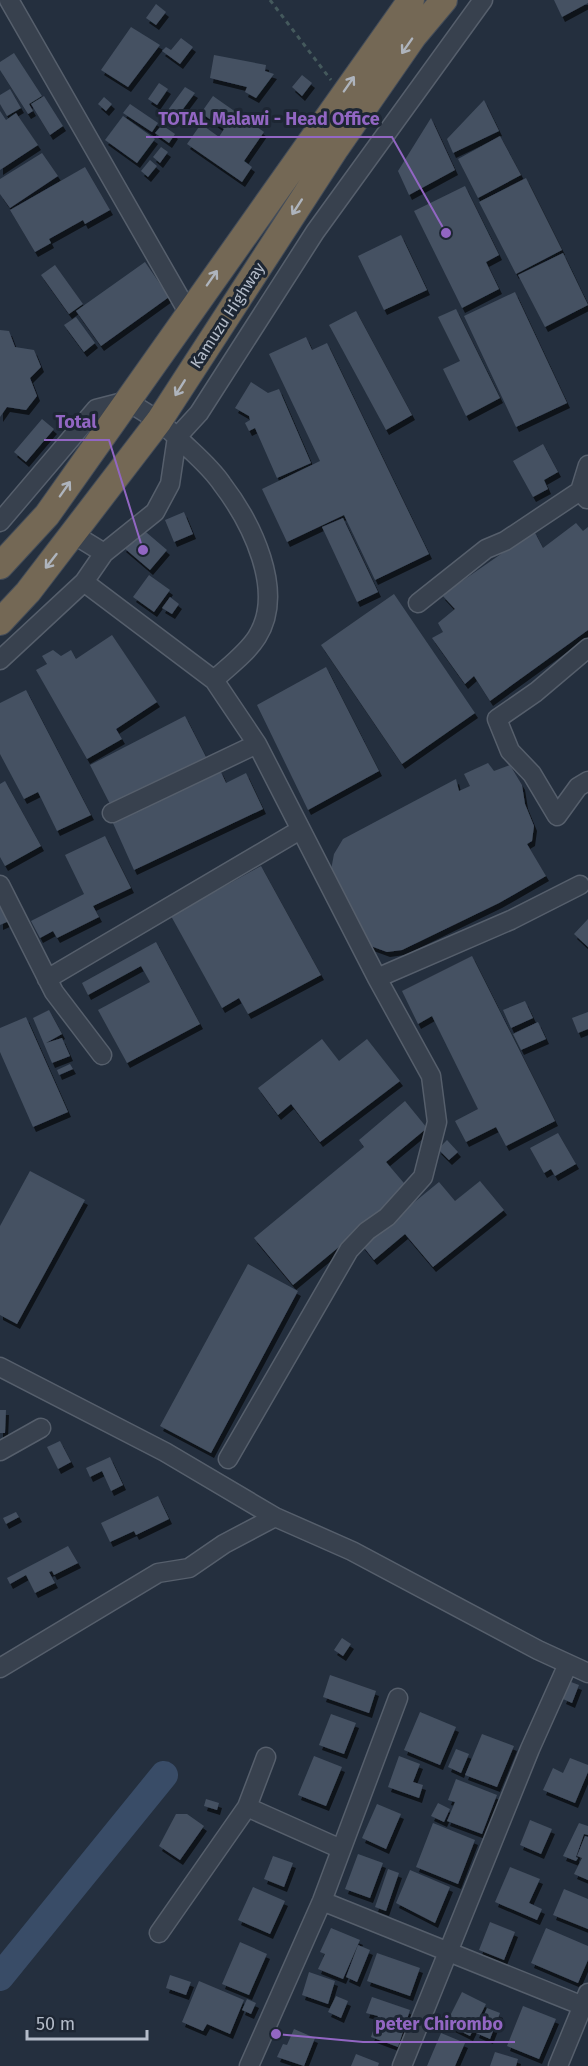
<svg xmlns="http://www.w3.org/2000/svg" width="588" height="2066" font-family="'Fira Sans',sans-serif">
<style>
.lines{fill:none;stroke-linecap:round;stroke-linejoin:round}
.river{stroke:#394c67;stroke-width:28}
.building{fill:#455162;filter:url(#shadow)}
.minor-casing{stroke:#565f6c;stroke-width:21}
.highway-casing{stroke:#434c59;stroke-width:28}
.path{stroke:#44595c;stroke-width:3;stroke-dasharray:4.5 4.5;stroke-linecap:butt}
.minor{stroke:#38414e;stroke-width:18}
.highway{stroke:#746855;stroke-width:26}
.oneway{stroke:#aeb4bd}
.labels{text-anchor:middle;stroke-width:6;stroke-linejoin:round;paint-order:stroke}
.street-label{font-size:16px;fill:#b4bcc9;stroke:#1d2633}
.leader{fill:none;stroke:#9266c3;stroke-width:2}
.callout-dot{fill:#9266c3;stroke:#1d2633;stroke-width:2}
.callout-label{font-size:18px;text-anchor:middle;font-weight:bold;fill:#9266c3;stroke:#1d2633;stroke-width:6;stroke-linejoin:round;paint-order:stroke}
</style>
<defs>
<filter id="shadow"><feDropShadow dx="3" dy="5" stdDeviation="0" flood-color="#0009"/></filter>
</defs>
<rect width="100%" height="100%" fill="#242f3e"/>
<g class="lines">
<path class="river" d="M0 1977 164 1775"/>
</g>
<path class="building" d="M554 0H588V3L562 17Z
M156 4 166 12 156 25 146 18Z
M131 27 160 45 128 87 101 70Z
M181 38 193 47 180 64 162 51 166 47 171 50Z
M14 53 42 96 29 104 33 111 28 114 0 70V62Z
M214 55 266 65 265 71 274 74 256 98 245 92 247 87 210 78Z
M302 75 312 83 302 96 292 87Z
M159 83 168 89 157 105 148 99Z
M185 87 195 93 177 117 168 110Z
M10 89 21 108 7 116 0 104V95Z
M44 96 63 126 50 135 31 104Z
M213 96 264 132 244 161 252 167 242 182 187 144 201 124 219 137 224 129 201 113Z
M104 97 112 104 106 111 98 104Z
M484 100 499 131 453 153 447 139Z
M130 104 158 123 152 132 123 113Z
M0 111 6 120 16 113 38 145 0 170Z
M123 116 155 139 137 163 105 140Z
M431 118 455 170 409 195 398 171Z
M162 125 175 134 169 143 155 133Z
M500 136 521 175 478 198 458 159Z
M161 147 168 152 160 163 153 157Z
M42 153 58 176 10 208 0 194V179Z
M150 160 157 166 148 177 141 171Z
M85 167 110 210 85 224 83 220 49 239 51 243 35 252 10 210Z
M526 178 562 250 516 274 479 202Z
M465 186 499 255 486 262 499 289 462 308 414 211Z
M401 235 427 290 384 310 358 256Z
M563 253 588 305 545 327 518 275Z
M145 262 169 297 101 346 76 311Z
M55 265 83 304 69 314 41 275Z
M515 292 567 403 516 427 464 316Z
M456 309 500 398 466 416 443 369 460 361 438 317Z
M356 311 412 415 386 430 329 325Z
M76 317 95 343 84 352 64 325Z
M0 330 9 331 15 347 34 350 41 367 30 378 37 396 26 410 7 407 0 417Z
M306 337 312 350 327 343 429 554 375 580 344 515 287 542 262 489 320 461 269 354Z
M251 382 268 393 279 389 311 463 277 478 255 428 249 431 245 423 250 420 249 416 235 408Z
M42 419 54 429 26 462 14 452Z
M543 444 558 472 544 480 548 489 533 497 513 461Z
M184 512 193 534 174 542 165 520Z
M343 518 378 592 357 602 322 527Z
M576 523 583 531 588 527V630L490 701 474 676 465 684 432 638 443 632 438 623 455 609 442 595 534 531 543 548Z
M140 527 167 550 150 570 123 547Z
M149 575 170 590 154 612 133 597Z
M394 594 475 713 402 764 321 645Z
M170 597 179 604 172 614 162 608Z
M112 635 157 702 116 729 122 739 87 759 36 670 47 664 42 656 53 650 61 656 71 650 76 659Z
M326 667 379 771 308 810 257 705Z
M26 690 91 815 57 831 38 792 24 799 0 754V703Z
M185 716 206 757 111 806 90 765Z
M488 763 494 771 510 765 522 785 525 804 534 826 532 841 527 844 546 876 499 903 402 950 387 952 368 945 331 870 334 854 343 839 456 779 459 791 470 786 464 774Z
M220 770 226 783 246 773 263 809 134 870 112 821Z
M5 781 41 846 5 866 0 857V784Z
M105 836 131 888 93 906 99 917 57 938 53 931 40 938 31 921 84 894 65 855Z
M261 866 321 975 248 1014 239 998 222 1008 171 916Z
M0 901 9 921 0 925Z
M588 919V947L574 934Z
M156 942 200 1024 127 1063 98 1010 150 982 141 966 88 995 82 983Z
M472 956 555 1121 506 1146 496 1127 466 1142 455 1121 478 1109 432 1016 418 1024 402 991Z
M525 1001 533 1018 511 1028 503 1010Z
M49 1010 62 1034 46 1043 62 1038 70 1056 52 1063 33 1018Z
M588 1012V1029L578 1033 572 1018Z
M26 1017 68 1112 33 1127 0 1052V1028Z
M538 1022 546 1039 521 1050 513 1034Z
M322 1039 339 1061 367 1039 400 1081 320 1142 291 1104 278 1115 258 1088Z
M70 1064 73 1069 59 1075 57 1070Z
M405 1101 427 1128 386 1162 409 1189 293 1285 254 1238 364 1147 359 1140Z
M558 1133 576 1164 555 1176 551 1169 544 1173 530 1148Z
M447 1140 458 1152 449 1160 438 1149Z
M30 1171 85 1200 17 1324 0 1315V1226Z
M480 1181 504 1210 433 1267 405 1234 374 1260 362 1245 439 1182 455 1201Z
M248 1264 298 1291 211 1453 160 1426Z
M0 1410H6L5 1433H0Z
M60 1441 71 1462 58 1469 47 1447Z
M110 1457 123 1485 111 1491 102 1471 90 1477 86 1468Z
M158 1496 169 1519 136 1535 134 1531 110 1542 101 1523Z
M16 1512 19 1517 6 1524 3 1518Z
M68 1546 78 1563 54 1575 52 1571 49 1572 55 1583 35 1593 26 1575 10 1584 7 1578Z
M342 1638 351 1644 343 1656 334 1650Z
M330 1675 376 1691 369 1713 323 1697Z
M571 1682 579 1685 572 1703 563 1699Z
M420 1712 456 1727 440 1765 404 1750Z
M331 1714 356 1723 344 1754 319 1745Z
M482 1734 514 1746 497 1787 465 1775Z
M456 1749 469 1754 461 1773 448 1767Z
M314 1756 342 1767 326 1806 298 1795Z
M399 1756 420 1764 413 1782 423 1785 419 1798 388 1787Z
M570 1758 588 1765V1772L575 1803 543 1790 553 1768 563 1773Z
M456 1779 497 1795 482 1834 447 1821 455 1802 448 1800Z
M206 1799 219 1803 217 1810 204 1806Z
M438 1803 450 1809 444 1822 431 1816Z
M377 1804 401 1814 386 1849 362 1838Z
M176 1814H187L204 1826 180 1860 159 1846Z
M530 1820 552 1829 541 1854 520 1845Z
M433 1823 475 1840 458 1884 416 1867Z
M579 1823 588 1826V1835L584 1834 576 1857 578 1858 576 1861 563 1856Z
M585 1836 588 1837V1880L574 1874 582 1858 577 1856Z
M358 1854 383 1863 370 1898 345 1889Z
M273 1856 293 1863 284 1887 264 1879Z
M510 1867 540 1879 529 1903 542 1909 537 1920 495 1902Z
M388 1869 399 1873 386 1911 375 1907Z
M410 1870 450 1887 435 1923 396 1903Z
M253 1887 285 1901 270 1934 238 1920Z
M564 1889 588 1899V1929L553 1915Z
M490 1922 515 1932 504 1960 479 1950Z
M331 1928 360 1940 343 1979 318 1969 325 1954 320 1952Z
M546 1928 588 1946V1960L578 1983 531 1963Z
M240 1942 267 1954 249 1995 222 1984Z
M358 1945 370 1950 357 1982 346 1977Z
M377 1953 420 1968 410 1996 367 1981Z
M309 1972 335 1981 328 2004 302 1995Z
M170 1975 191 1982 186 1995 166 1988Z
M199 1981 244 2000 230 2034 207 2024 203 2031 182 2022Z
M462 1992 486 2004 470 2036 446 2024Z
M336 1996 348 2001 341 2018 328 2012Z
M372 1997 410 2010 398 2047 371 2037 378 2016 366 2013Z
M247 1999 256 2003 251 2014 242 2010Z
M523 2006 556 2019 539 2059 507 2046Z
M487 2008 500 2013 490 2039 476 2033Z
M294 2029 315 2038 304 2066 277 2057 283 2044 287 2045Z
M441 2033 465 2043 455 2066H427Z
M495 2052 518 2059 516 2066H490Z
M356 2054 379 2063 378 2066H351Z"/>
<g class="lines">
<defs>
<path id="minor" d="M9 0 188 312
M177 437C192 452 210 466 222 484 251 522 286 591 257 637 247 653 228 667 214 680
M587 499 580 491 588 465
M0 522 96 409 127 401 159 421 177 437 199 413 315 232 483 0
M73 534 104 553
M84 582 214 680 257 744 377 978 431 1076 437 1122 423 1177 387 1217 367 1231 349 1250 228 1459
M418 603 486 549 505 541 580 491
M588 648 536 692 497 719 510 751 532 774 557 816 578 787 588 781
M0 660 84 582 104 553 155 512 170 484 177 437
M112 813 257 744
M0 885 54 992 102 1055
M377 978 511 920 580 885
M47 979 300 830
M0 1367 165 1452 275 1517 352 1551 538 1650 588 1673
M0 1451 41 1428
M0 1668 158 1573 189 1568 224 1544 275 1517
M247 1807 341 1849
M322 1901 588 2008
M159 1933 247 1807 266 1757
M249 2066 322 1901 398 1698
M402 2066 530 1749 568 1664
M558 2066 588 1993"/>
<path id="highway" d="M0 566 47 515 411 0
M0 622 28 592 159 421 336 148 413 37 444 0"/>
</defs>
<use href="#minor" class="minor-casing"/>
<use href="#highway" class="highway-casing"/>
<path class="path" d="M270 0 331 80"/>
<use href="#minor" class="minor"/>
<use href="#highway" class="highway"/>
</g>
<defs><path id="oneway-shaft" d="M-6 0H5M1.5-3L5.5 0L1.5 3" fill="none" stroke-width="1.6" stroke-linecap="round" stroke-linejoin="round" transform="scale(1.5)"/></defs>
<g class="oneway">
<use href="#oneway-shaft" transform="translate(407 46) rotate(125)"/>
<use href="#oneway-shaft" transform="translate(349 84) rotate(-55)"/>
<use href="#oneway-shaft" transform="translate(297 207) rotate(123)"/>
<use href="#oneway-shaft" transform="translate(212 278) rotate(-55)"/>
<use href="#oneway-shaft" transform="translate(180 388) rotate(122)"/>
<use href="#oneway-shaft" transform="translate(65 489) rotate(-55)"/>
<use href="#oneway-shaft" transform="translate(51 561) rotate(128)"/>
</g>
<g class="labels">
<g class="street-label">
<text transform="translate(227 315) rotate(-57)" y="6">Kamuzu Highway</text>
</g>
</g>
<path class="leader" d="M446 233L392 137H146M143 550L109 440H44M276 2034L363 2042H515"/>
<g class="callout-dot">
<circle cx="446" cy="233" r="6"/>
<circle cx="143" cy="550" r="6"/>
<circle cx="276" cy="2034" r="6"/>
</g>
<g class="callout-label">
<text x="269" y="125">TOTAL Malawi - Head Office</text>
<text x="76" y="428">Total</text>
<text x="439" y="2030">peter Chirombo</text>
</g>
<path d="M27 2030v9h120v-9" fill="none" stroke="#b4bcc9" stroke-width="3"/>
<text x="36" y="2030" font-size="18" fill="#b4bcc9" stroke="#1d2633" stroke-width="4.5" paint-order="stroke">50 m</text>
</svg>
